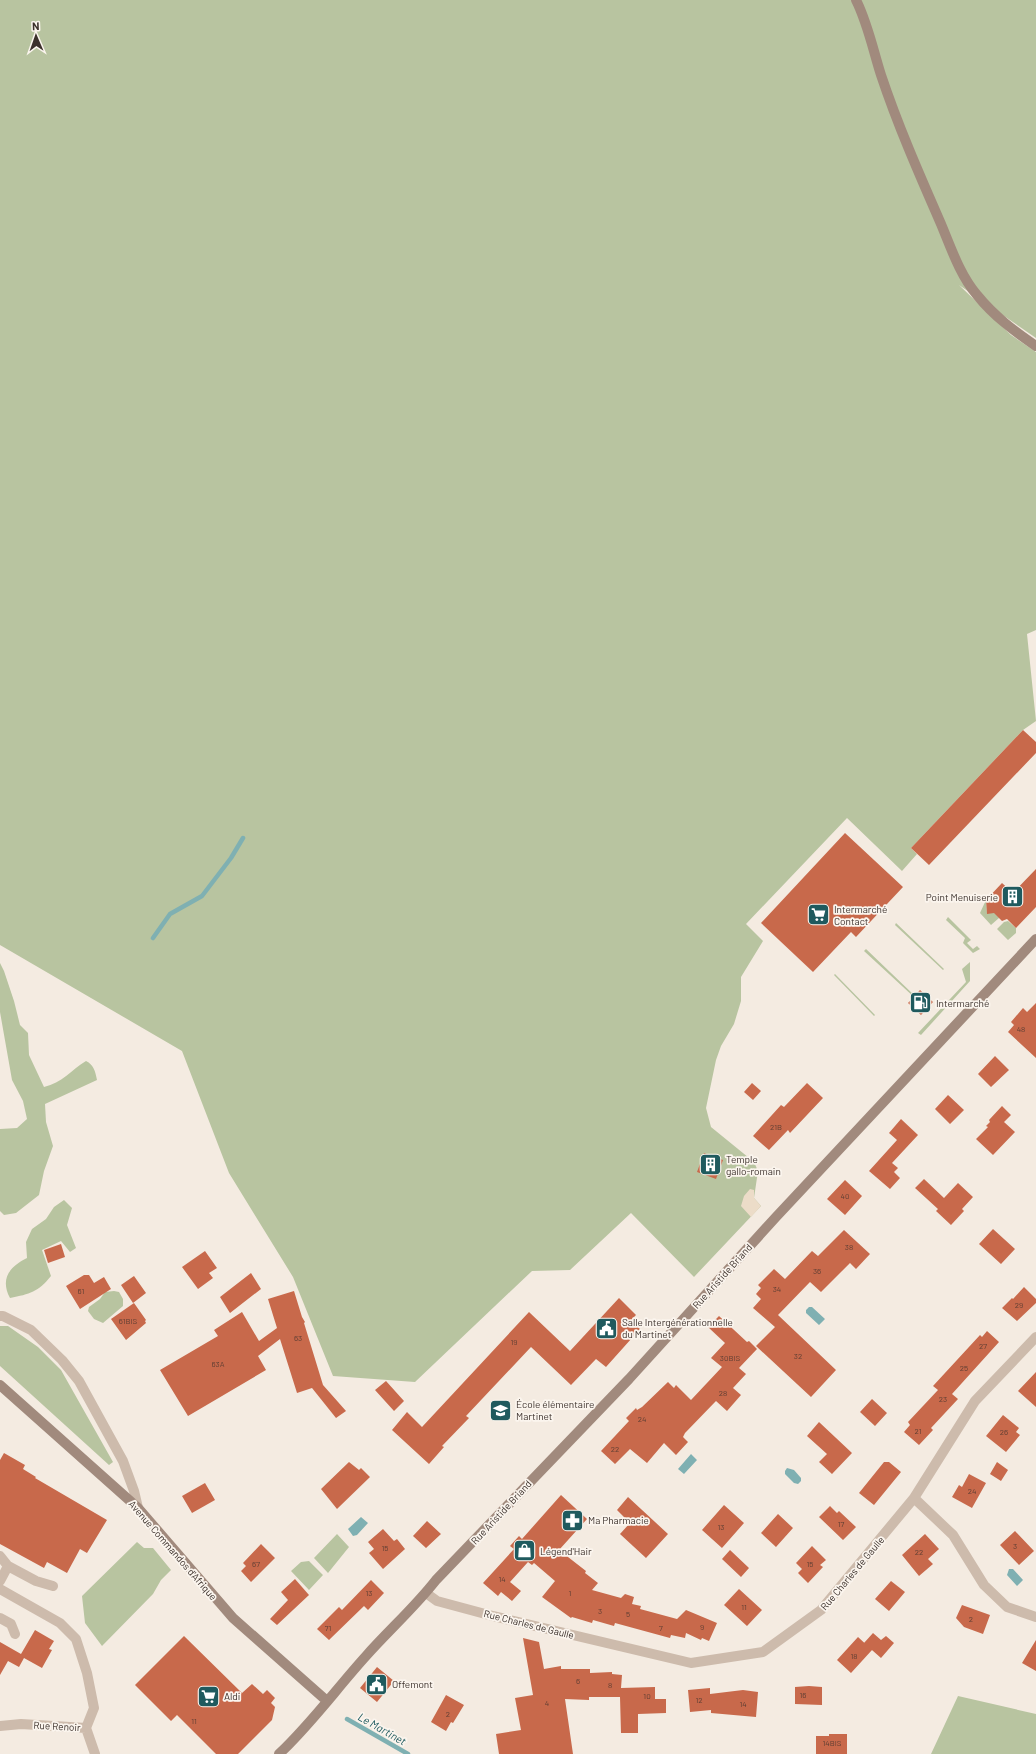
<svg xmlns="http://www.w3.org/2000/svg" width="1036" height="1754" font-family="Barlow,sans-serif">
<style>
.green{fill:#b8c4a0}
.plaza{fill:#ecdcc8}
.water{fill:#7fb0b2}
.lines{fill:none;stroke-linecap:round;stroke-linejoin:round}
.stream{stroke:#7fb0b2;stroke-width:4.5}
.building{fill:#c8694b}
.street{stroke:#cdbbac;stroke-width:10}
.secondary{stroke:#a18a7d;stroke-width:10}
.labels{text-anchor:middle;stroke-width:3.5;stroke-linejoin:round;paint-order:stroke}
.number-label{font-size:8px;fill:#5e3e33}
.poi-label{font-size:10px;fill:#3b302b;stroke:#fbf5ee;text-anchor:start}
.street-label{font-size:10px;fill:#3b302b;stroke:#fbf5ee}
.water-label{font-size:11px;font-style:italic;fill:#1f5a5e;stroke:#fbf5ee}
</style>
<rect width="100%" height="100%" fill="#f4ebe1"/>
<path class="green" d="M0 0H1036V338L959 285 1011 335 1036 352V630L1027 634 1036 721 1023 730 911 848 917 854 902 871 847 818 746 924 763 941 741 977V1001L734 1024 721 1046 716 1060 706 1108 711 1127 754 1162 758 1171 754 1198 761 1206 694 1277 631 1213 570 1270 532 1271 415 1382 333 1376 293 1277 229 1173 182 1051 0 945Z
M986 900 987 913H1000L999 918 991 925 980 913Z
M948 917 971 940 967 943 973 949 977 946 980 949 973 953 963 943 965 938 946 920Z
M1008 921 1016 928V933L1008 940 997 929 1004 922Z
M896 923 944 969 943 970 895 925Z
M866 949 915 996V998L864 951Z
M970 962V981L921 1035 918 1033 966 982 962 969Z
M0 963 4 971 14 1001 20 1025 28 1033 29 1055 44 1087C62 1083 71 1070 86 1061 94 1065 95 1071 97 1080L45 1104 46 1122 53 1146 44 1171 39 1195 16 1213 4 1215 0 1211V1129L17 1128 27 1119 23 1101 12 1080 0 1012Z
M835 974 875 1015 874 1016 834 975Z
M64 1200 72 1208 67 1225 76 1248 70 1252 61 1241 42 1250 51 1276C38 1292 30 1294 10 1298 0 1279 9 1267 27 1258L26 1242 32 1229 46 1219 54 1207Z
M114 1291 119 1292 123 1299V1306L103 1323 94 1319 88 1311 89 1307 100 1299 105 1292Z
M0 1326H8L38 1347 61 1370 113 1462 109 1465 0 1366Z
M337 1534 349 1547 328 1573 314 1558Z
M137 1542 144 1548H153L171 1570 161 1580 153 1594 102 1646 85 1623 82 1596Z
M309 1561 323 1575 309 1590 291 1571 301 1562Z
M958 1696 1036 1714V1754H931Z"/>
<path class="plaza" d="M750 1189 754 1190V1198L761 1206 751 1217 741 1206 744 1196Z"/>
<path class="water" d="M809 1307H812L825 1319 819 1325 806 1313V1310Z
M691 1454 697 1460 684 1474 678 1469Z
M787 1468 794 1470 801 1478V1481L798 1484 794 1483 785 1474V1471Z
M361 1517 368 1523 357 1535 353 1536 348 1529Z
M1009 1569H1013L1023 1580 1017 1586 1007 1575Z"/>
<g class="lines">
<path class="stream" d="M153 938 170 914 202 896 231 858 243 838
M347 1719 408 1754"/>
</g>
<path class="building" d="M1023 730 1036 742V753L929 865 911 848Z
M845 833 903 887 856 937 851 932 813 972 761 923Z
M1036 869V907L1016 928 1007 919 1002 921 994 913 987 914 986 900 1002 883 1013 893Z
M920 990 933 1002 921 1015 908 1003Z
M1036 1003V1058L1008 1032 1014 1025 1011 1022 1023 1008 1027 1012Z
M995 1056 1009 1070 991 1087 978 1074Z
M752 1083 761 1091 753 1100 744 1092Z
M807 1083 823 1098 790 1133 788 1130 769 1150 753 1136 781 1105 784 1107Z
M948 1095 964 1110 950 1124 935 1109Z
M1002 1106 1011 1115 1004 1122 1015 1132 993 1155 976 1139 988 1127 986 1126 990 1122 989 1120Z
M901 1119 918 1135 892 1163 898 1168 894 1172 900 1178 890 1189 869 1171 897 1140 889 1133Z
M704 1153 723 1160 716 1179 697 1172Z
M924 1179 944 1198 958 1183 973 1197 962 1209 964 1211 951 1225 936 1211 938 1209 915 1188Z
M845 1180 862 1196 845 1215 827 1199Z
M993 1229 1015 1249 1001 1264 979 1244Z
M844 1230 870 1254 856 1269 850 1263 821 1292 810 1282 778 1315 836 1370 811 1397 756 1346 775 1327 753 1308 761 1299 756 1294 761 1288 758 1285 774 1269 785 1279 812 1251 818 1256Z
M61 1244 65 1257 48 1263 44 1250Z
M205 1251 217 1268 209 1273 213 1278 198 1289 182 1267Z
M251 1273 261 1289 230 1313 220 1297Z
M84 1275H89L94 1283 104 1277 111 1289 80 1309 66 1286Z
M134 1276 146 1293 133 1303 121 1285Z
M1024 1287 1036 1299V1303L1017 1321 1002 1308 1012 1298 1013 1299Z
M294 1291 302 1317 305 1322 304 1323 323 1385 346 1411 336 1418 312 1388 297 1393 280 1339 258 1356 266 1370 188 1416 160 1370 218 1336 214 1330 242 1312 259 1341 277 1328 268 1299Z
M619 1298 636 1315 630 1321 640 1329 606 1367 596 1359 571 1385 531 1347 466 1416 469 1418 442 1446 444 1447 429 1464 392 1430 407 1412 422 1427 529 1312 570 1351Z
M134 1303 146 1320 145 1321 146 1323 126 1340 111 1319Z
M719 1316 747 1342 749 1341 757 1349 739 1368 746 1374 733 1388 741 1395 727 1411 716 1401 685 1433 683 1437 688 1442 676 1455 664 1443 647 1463 630 1449 615 1464 601 1451 629 1421 626 1418 636 1408 637 1410 642 1407 668 1382 674 1388 676 1385 691 1400 722 1367 711 1358 725 1343 708 1327Z
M987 1331 999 1342 952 1394 958 1399 931 1428 933 1430 919 1445 904 1432 910 1425 908 1422 938 1390 933 1386 980 1335 982 1337Z
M1036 1372V1407L1018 1391Z
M386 1381 404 1401 394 1411 375 1390Z
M872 1399 887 1413 875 1426 860 1412Z
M1003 1415 1019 1428 1016 1432 1020 1435 1006 1452 986 1436Z
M819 1422 852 1453 832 1474 819 1462 827 1454 807 1436Z
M4 1453 25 1465 23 1469 36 1477 35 1478 107 1520 87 1553 80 1549 67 1573 47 1562 44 1568 0 1544V1460Z
M349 1462 359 1470 361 1468 370 1477 337 1509 321 1489Z
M884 1462H889L901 1472 874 1505 859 1493Z
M997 1462 1008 1470 1001 1481 990 1474Z
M969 1474 986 1483 972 1508 952 1497 959 1485 962 1487Z
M205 1483 215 1500 192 1513 182 1496Z
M561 1495 587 1519 559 1550 586 1571 585 1573 598 1583 592 1590 621 1598 625 1594 634 1597 632 1604 641 1606 640 1609 677 1619 686 1610 717 1623 709 1641 702 1638 701 1640 686 1633 685 1638 671 1635 670 1638 615 1623 614 1626 593 1620 592 1623 572 1617 571 1618 542 1597 555 1581 534 1563 532 1565 528 1562 510 1582 521 1591 512 1601 501 1592 498 1596 483 1583 514 1549 510 1546 519 1536 522 1539Z
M628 1497 668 1534 646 1558 620 1534 630 1523 617 1510Z
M724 1505 744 1523 722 1548 702 1530Z
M830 1506 837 1513 839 1511 856 1527 843 1540 819 1517Z
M778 1514 793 1528 776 1547 761 1533Z
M427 1521 441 1534 426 1548 413 1536Z
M383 1529 394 1541 397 1539 405 1549 383 1569 369 1553 374 1549 368 1542Z
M1015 1531 1034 1551 1019 1565 1000 1545Z
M925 1534 939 1549 928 1559 933 1564 919 1576 902 1555Z
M261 1544 275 1558 251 1582 241 1571 246 1566 243 1563Z
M812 1546 826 1560 820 1565 823 1567 808 1583 798 1573 802 1569 796 1563Z
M730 1550 749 1568 741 1577 722 1559Z
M295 1579 309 1595 277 1625 270 1619 288 1600 281 1592Z
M371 1580 384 1593 368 1610 364 1606 329 1640 317 1629 339 1607 342 1610Z
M891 1581 905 1592 889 1611 875 1599Z
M739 1589 762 1610 747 1626 724 1605Z
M962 1605 990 1615 983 1634 964 1627 956 1618Z
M35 1630 54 1641 49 1649 52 1650 42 1668 24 1658 19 1667 8 1661 0 1675V1642L21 1654Z
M873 1633 881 1640 886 1636 894 1643 881 1658 864 1643Z
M184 1636 242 1693 252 1684 263 1694 267 1690 275 1698 271 1703 275 1707 272 1720 238 1754H216L177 1715 171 1721 135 1685Z
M858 1637 872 1650 851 1673 837 1660Z
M523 1638 539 1642 544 1669 561 1666V1669H590V1673L612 1672V1674L622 1675 621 1688 655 1687V1699H666V1713L638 1714V1733H621L620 1697H589V1700L565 1699 573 1754H499L496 1734 521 1730 515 1698 533 1695Z
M1036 1640V1671L1022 1663Z
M377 1667 394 1681 377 1702 360 1688Z
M809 1686 822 1687V1705L795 1704V1687Z
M710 1688V1694L743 1690 758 1692 756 1717 711 1713V1710L690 1712 688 1690Z
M446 1695 464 1705 453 1723 451 1722 446 1731 431 1722Z
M829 1734H847V1754H816V1736H829Z"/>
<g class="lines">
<path class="street" d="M0 1316H3L31 1330 62 1360 79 1381 123 1461 134 1491 138 1508
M914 1498 953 1535 984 1585 1007 1607 1036 1617
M0 1556 8 1566 0 1581
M8 1566 36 1581 53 1586
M0 1589 60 1623 76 1639 87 1673 94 1708 86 1728
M426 1593 437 1601 489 1615 691 1663 763 1652 821 1610 914 1498 975 1401 1036 1337
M0 1618 11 1624 15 1634
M0 1726 21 1724 86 1728 95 1754"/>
<path class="secondary" d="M856 0C868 24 873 50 881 75 898 126 920 176 941 224 951 248 960 275 977 295 994 316 1014 331 1036 346
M0 1385 138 1508 233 1618 327 1701
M279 1754C311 1724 337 1688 366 1656 389 1630 415 1607 436 1580L629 1379 776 1217 1036 939"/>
</g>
<defs>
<symbol id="building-square" viewBox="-11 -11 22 22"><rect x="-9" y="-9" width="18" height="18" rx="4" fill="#1f5a5e" stroke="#fbf5ee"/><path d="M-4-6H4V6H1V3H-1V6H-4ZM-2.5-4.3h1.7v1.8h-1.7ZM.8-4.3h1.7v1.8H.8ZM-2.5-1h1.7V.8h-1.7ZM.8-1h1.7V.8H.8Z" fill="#fff"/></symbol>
<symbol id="supermarket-square" viewBox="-11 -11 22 22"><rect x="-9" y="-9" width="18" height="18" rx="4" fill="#1f5a5e" stroke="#fbf5ee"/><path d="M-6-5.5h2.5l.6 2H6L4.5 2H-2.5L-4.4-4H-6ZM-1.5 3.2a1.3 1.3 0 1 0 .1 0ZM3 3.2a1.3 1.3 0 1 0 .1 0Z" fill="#fff"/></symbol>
<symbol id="fuel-square" viewBox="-11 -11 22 22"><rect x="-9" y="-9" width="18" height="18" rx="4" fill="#1f5a5e" stroke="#fbf5ee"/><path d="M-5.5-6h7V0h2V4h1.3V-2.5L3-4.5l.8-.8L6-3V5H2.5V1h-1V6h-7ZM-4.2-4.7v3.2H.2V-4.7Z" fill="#fff"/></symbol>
<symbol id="civic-square" viewBox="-11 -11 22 22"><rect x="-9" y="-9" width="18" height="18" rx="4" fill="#1f5a5e" stroke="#fbf5ee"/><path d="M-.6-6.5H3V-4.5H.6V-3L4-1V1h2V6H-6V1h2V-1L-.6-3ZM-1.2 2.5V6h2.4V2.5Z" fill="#fff"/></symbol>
<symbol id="school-square" viewBox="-11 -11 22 22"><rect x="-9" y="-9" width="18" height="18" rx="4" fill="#1f5a5e" stroke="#fbf5ee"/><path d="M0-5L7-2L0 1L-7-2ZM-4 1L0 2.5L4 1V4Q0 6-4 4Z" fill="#fff"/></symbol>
<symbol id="pharmacy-square" viewBox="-11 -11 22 22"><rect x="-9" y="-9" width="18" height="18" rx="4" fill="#1f5a5e" stroke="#fbf5ee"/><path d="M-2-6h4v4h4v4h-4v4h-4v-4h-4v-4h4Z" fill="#fff"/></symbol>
<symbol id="shop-square" viewBox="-11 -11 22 22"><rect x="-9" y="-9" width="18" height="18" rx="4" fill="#1f5a5e" stroke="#fbf5ee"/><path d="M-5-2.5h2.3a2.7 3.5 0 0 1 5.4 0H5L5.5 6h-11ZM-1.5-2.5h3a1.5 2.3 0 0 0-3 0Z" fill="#fff"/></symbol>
</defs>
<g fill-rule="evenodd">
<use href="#building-square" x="1000" y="884" width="25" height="25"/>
<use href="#supermarket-square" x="806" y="902" width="25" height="25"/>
<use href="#fuel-square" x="908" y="990" width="25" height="25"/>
<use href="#building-square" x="698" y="1152" width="25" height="25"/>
<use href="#civic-square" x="594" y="1316" width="25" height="25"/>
<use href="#school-square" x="488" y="1398" width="25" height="25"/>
<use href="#pharmacy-square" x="560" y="1508" width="25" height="25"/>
<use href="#shop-square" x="512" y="1538" width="25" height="25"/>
<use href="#civic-square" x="364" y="1672" width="25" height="25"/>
<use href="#supermarket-square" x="196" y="1684" width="25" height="25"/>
</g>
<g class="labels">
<g class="number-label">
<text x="1021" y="1032">48</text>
<text x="776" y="1130">21B</text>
<text x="845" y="1199">40</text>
<text x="849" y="1250">38</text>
<text x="817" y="1274">36</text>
<text x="777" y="1292">34</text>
<text x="81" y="1294">61</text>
<text x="1019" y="1308">29</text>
<text x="128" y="1324">61BIS</text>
<text x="298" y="1341">63</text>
<text x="514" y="1345">19</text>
<text x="983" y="1349">27</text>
<text x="798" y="1359">32</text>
<text x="730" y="1361">30BIS</text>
<text x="218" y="1367">63A</text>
<text x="964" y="1371">25</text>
<text x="723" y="1396">28</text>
<text x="943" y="1402">23</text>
<text x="642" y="1422">24</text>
<text x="918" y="1434">21</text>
<text x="1004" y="1435">26</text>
<text x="615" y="1452">22</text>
<text x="972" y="1494">24</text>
<text x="841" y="1527">17</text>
<text x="721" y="1530">13</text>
<text x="1015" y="1549">3</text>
<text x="385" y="1551">15</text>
<text x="919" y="1555">22</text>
<text x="256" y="1567">67</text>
<text x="810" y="1567">15</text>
<text x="502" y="1582">14</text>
<text x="369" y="1596">13</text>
<text x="570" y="1596">1</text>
<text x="744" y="1610">11</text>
<text x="600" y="1614">3</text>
<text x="628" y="1617">5</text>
<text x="971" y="1622">2</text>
<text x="702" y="1630">9</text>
<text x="328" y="1631">71</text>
<text x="661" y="1631">7</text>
<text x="854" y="1659">18</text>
<text x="578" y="1684">6</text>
<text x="610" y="1688">8</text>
<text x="803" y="1698">16</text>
<text x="647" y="1699">10</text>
<text x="699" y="1703">12</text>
<text x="547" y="1706">4</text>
<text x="743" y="1707">14</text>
<text x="448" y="1717">2</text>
<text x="194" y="1724">11</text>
<text x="832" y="1746">14BIS</text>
</g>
<g class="poi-label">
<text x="998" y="901" text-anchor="end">Point Menuiserie</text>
<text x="834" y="913">Intermarché<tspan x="834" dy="12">Contact</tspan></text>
<text x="936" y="1007">Intermarché</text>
<text x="726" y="1163">Temple<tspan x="726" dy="12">gallo-romain</tspan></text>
<text x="622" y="1326">Salle Intergénérationnelle<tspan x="622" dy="12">du Martinet</tspan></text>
<text x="516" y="1408">École élémentaire<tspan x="516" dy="12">Martinet</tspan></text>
<text x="588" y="1524">Ma Pharmacie</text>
<text x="540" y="1555">Légend'Hair</text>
<text x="392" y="1688">Offemont</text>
<text x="224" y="1700">Aldi</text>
</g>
<g class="street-label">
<text transform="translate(722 1276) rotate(-48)" y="4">Rue Aristide Briand</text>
<text transform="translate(501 1512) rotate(-47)" y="4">Rue Aristide Briand</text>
<text transform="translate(173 1550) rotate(49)" y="4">Avenue Commandos d'Afrique</text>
<text transform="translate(852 1573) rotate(-50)" y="4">Rue Charles de Gaulle</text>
<text transform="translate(529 1624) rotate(14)" y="4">Rue Charles de Gaulle</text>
<text transform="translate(57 1726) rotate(3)" y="4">Rue Renoir</text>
</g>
<g class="water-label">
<text transform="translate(382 1729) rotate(30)" y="4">Le Martinet</text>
</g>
</g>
<g transform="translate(36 36) rotate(358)" stroke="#fbf5ee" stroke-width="3" paint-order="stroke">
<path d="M0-3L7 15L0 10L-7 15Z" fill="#3b302b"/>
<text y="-6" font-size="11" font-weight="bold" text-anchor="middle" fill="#3b302b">N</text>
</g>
</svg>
